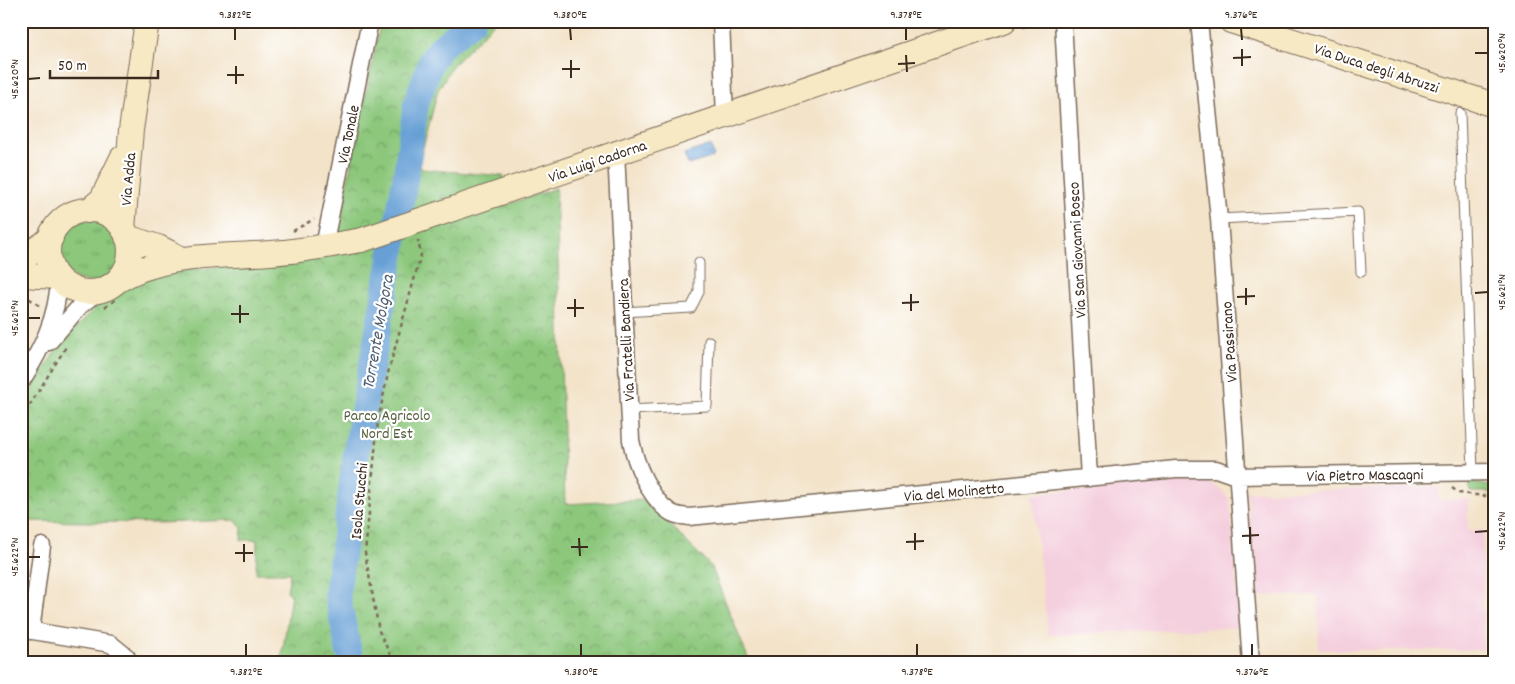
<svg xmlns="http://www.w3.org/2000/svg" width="1515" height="684" font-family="Dekko,sans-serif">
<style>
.built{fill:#f4cfdd}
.grass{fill:url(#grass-tufts);stroke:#64784d}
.park{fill:url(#park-crowns);stroke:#64784d}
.water{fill:url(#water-ripples);stroke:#51657a}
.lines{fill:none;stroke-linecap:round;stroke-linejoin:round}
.river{stroke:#67a0d6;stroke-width:26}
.lane-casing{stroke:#7b6b5a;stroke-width:11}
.street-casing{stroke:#7b6b5a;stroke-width:19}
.secondary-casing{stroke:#7b6b5a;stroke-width:26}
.path{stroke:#7b6b5a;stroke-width:2.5;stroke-dasharray:4 4;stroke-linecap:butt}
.lane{stroke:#fff;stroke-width:9}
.street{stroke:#fff;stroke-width:16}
.secondary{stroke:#f7e9c3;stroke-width:24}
.ticks{fill:none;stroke:#3b2a1e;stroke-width:2}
.labels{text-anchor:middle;stroke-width:4.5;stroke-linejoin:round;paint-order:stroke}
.street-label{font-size:16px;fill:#3b2a1e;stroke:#fff}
.park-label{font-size:16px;fill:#57613f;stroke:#fff}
.water-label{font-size:18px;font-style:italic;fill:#4f5f71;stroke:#fff}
.neatline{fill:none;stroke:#3b2a1e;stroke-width:2}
.ticks-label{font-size:12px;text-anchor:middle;fill:#3b2a1e}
</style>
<defs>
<pattern id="grass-tufts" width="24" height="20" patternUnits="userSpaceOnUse" patternTransform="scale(1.25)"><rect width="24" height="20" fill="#8cc77c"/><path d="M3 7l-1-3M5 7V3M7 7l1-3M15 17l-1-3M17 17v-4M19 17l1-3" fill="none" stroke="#74a265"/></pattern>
<pattern id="park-crowns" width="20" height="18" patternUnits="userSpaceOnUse" patternTransform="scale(1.25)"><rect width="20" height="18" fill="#8cc77c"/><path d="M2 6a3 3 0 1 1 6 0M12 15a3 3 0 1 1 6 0" fill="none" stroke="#74a265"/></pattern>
<pattern id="water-ripples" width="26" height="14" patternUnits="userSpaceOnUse" patternTransform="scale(1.25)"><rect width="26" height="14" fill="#67a0d6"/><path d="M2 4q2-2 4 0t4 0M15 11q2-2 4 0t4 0" fill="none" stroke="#5683ad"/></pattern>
</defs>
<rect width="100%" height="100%" fill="#fff"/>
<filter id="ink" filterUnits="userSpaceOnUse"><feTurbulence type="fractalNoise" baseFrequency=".02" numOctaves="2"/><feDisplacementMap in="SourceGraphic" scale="10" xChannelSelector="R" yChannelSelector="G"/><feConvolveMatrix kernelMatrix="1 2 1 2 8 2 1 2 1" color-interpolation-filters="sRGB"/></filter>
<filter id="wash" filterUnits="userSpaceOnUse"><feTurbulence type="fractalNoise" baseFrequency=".0096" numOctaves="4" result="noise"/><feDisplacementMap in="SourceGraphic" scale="20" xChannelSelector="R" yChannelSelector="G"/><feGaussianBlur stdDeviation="1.12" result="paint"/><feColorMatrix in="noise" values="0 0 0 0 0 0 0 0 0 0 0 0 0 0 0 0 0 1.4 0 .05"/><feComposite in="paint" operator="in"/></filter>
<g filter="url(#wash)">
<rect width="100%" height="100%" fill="#f3e3c9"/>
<path class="built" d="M1192 479 1206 481 1218 487 1230 500 1240 627 1048 635 1032 494Z
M1439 487V500L1468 499V531L1483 530V650H1319L1318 595 1257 596 1247 492Z"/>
<path class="grass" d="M60 251a31 31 0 1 1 62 0a31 31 0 1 1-62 0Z
M1469 482 1494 487V492H1471Z"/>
<path class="park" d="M381 21H496L453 65 438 90 420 160 421 169 504 176 500 207 556 188 565 504 644 500 711 566 750 663H281L291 594 287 592 290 573H256L257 540H241L242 528 235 520 158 523 21 521V407L54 353 94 308 121 289 159 273 337 255 341 212Z"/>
<path class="water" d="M711 145 714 157 688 165 684 154Z"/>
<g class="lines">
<path class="river" d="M353 663 349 652 337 595 357 447 406 175 416 104 431 61 441 47 473 21"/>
</g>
</g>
<g filter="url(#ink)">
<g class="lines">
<defs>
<path id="lane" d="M1460 113 1473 472
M1219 219 1358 212 1361 272
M623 312 691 308 699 292V263
M629 410 707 406 709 341"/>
<path id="street" d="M721 21 725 118
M1063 21 1089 478
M1199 21 1219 219 1251 663
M616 153 631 440C635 463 650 499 670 512 675 516 683 516 689 517L1176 469H1216L1236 476 1494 472
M324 246 370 21
M49 342 80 306 100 290
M21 382C41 350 58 318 59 278
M21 629 111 644 127 657 128 663
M31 631 42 546"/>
<path id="secondary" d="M1231 21 1494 105
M48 251a41 41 0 1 1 82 0a41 41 0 1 1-82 0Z
M88 211 102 199 122 158
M123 229 131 130 147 21
M127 237 158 247 182 259
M21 260 51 238
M21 275 57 277
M117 281C163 253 219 257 271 253 301 251 332 245 362 240L1004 21"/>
</defs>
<use href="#lane" class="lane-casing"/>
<use href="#street" class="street-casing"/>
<use href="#secondary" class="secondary-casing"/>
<path class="path" d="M1022 27 1040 21
M293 231 314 219
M21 298 30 299 40 306
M105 307 117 299
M21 419 66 347
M1452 488 1459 493 1494 497
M394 663 379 631 365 553 378 421 389 369 421 255 418 240"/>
<use href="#lane" class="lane"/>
<use href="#street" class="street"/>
<use href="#secondary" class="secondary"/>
</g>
</g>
<path class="ticks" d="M235 28V40M570 28 571 40M906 28V40M1241 28 1242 40M1242 49V66M1475 53H1488M906 55 907 72M1233 58 1251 57M571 60V78M898 64 915 63M236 66V84M562 69H580M227 75H244M28 79 40 78M1246 288V305M1475 293 1488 292M911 294V311M1237 297 1255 296M575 299V317M902 303 919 302M240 305V323M567 308H584M231 314H249M28 318H40M1250 527V544M1475 532 1488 531M915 533V550M1242 536 1259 535M579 538 580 556M906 542 924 541M244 544V562M571 547H588M235 553H253M28 557H40M246 644V656M581 644V656M917 644V656M1252 644V656"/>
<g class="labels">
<g class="street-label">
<text transform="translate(1377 67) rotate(18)" y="6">Via Duca degli Abruzzi</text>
<text transform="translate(347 134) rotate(-78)" y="6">Via Tonale</text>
<text transform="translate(597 160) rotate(-19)" y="6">Via Luigi Cadorna</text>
<text transform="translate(127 179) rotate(-85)" y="6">Via Adda</text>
<text transform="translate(1076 250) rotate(-93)" y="6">Via San Giovanni Bosco</text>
<text transform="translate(625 340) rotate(-93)" y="6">Via Fratelli Bandiera</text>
<text transform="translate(1228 342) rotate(-94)" y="6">Via Passirano</text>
<text transform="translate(1365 474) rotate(-1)" y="6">Via Pietro Mascagni</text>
<text transform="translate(954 491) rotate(-5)" y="6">Via del Molinetto</text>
<text transform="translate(358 501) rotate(-85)" y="6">Isola Stucchi</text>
</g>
<g class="park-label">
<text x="387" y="420">Parco Agricolo<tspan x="387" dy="18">Nord Est</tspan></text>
</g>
<g class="water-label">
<text transform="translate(377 332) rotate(-80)" y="6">Torrente Molgora</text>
</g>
</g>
<rect width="1515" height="684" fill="none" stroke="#fff" stroke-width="55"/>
<path d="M50 70v8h108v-8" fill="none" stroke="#3b2a1e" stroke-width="2.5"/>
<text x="58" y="70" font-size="15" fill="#3b2a1e" stroke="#ffffff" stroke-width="4" paint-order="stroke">50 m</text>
<rect x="28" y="28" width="1460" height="628" class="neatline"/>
<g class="ticks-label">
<text x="235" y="18">9.382°E</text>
<text x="570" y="18">9.380°E</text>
<text x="906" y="18">9.378°E</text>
<text x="1241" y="18">9.376°E</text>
<text transform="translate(1501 53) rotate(-90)" y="4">45.620°N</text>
<text transform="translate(14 79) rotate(-90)" y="4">45.620°N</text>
<text transform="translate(1501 292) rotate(-90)" y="4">45.621°N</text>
<text transform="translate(14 318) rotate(-90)" y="4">45.621°N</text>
<text transform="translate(1501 531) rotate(-90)" y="4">45.622°N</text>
<text transform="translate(14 557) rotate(-90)" y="4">45.622°N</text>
<text x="246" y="675">9.382°E</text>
<text x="581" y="675">9.380°E</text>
<text x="917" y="675">9.378°E</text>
<text x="1252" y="675">9.376°E</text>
</g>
</svg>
